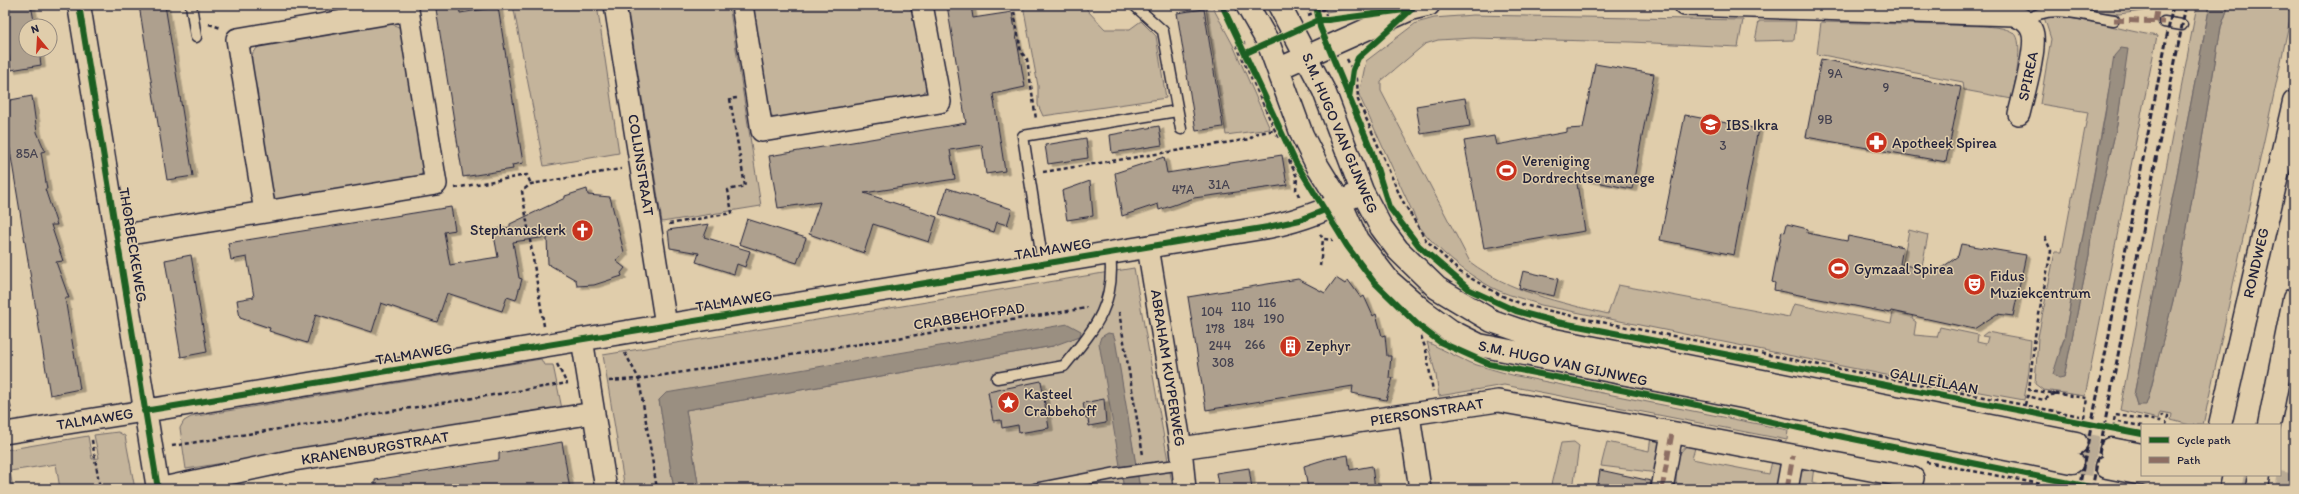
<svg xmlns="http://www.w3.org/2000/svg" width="2299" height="494" font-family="Itim,sans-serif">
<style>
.green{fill:#c4b49b;stroke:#736b6b;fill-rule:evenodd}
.water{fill:#9a8f81;stroke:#6a6365}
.building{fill:#aea08e;stroke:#22223b;filter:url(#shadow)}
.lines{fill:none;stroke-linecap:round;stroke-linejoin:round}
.tertiary-tunnel{stroke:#baab95;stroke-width:22;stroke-dasharray:22 11;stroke-linecap:butt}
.service-casing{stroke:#22223b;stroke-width:13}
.minor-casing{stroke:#22223b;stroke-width:24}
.tertiary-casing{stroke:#22223b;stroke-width:25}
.trunk-casing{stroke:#22223b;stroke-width:25}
.path{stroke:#22223b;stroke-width:2.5;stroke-dasharray:4 3;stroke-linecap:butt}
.service{stroke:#e0cdab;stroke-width:10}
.minor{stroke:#e0cdab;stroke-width:21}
.tertiary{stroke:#e0cdab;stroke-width:22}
.trunk{stroke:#e0cdab;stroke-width:22}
.rail{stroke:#22223b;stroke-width:3;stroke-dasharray:6 3;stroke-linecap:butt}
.quiet{stroke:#8d6e63;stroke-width:5;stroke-dasharray:10 5;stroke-linecap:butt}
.cycleway-casing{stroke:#e0cdab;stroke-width:8}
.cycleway{stroke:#1b5e20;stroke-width:6}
.labels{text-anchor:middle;stroke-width:3;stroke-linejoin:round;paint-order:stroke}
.number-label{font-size:13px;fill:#454250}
.street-label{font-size:15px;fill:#22223b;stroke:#e0cdab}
.poi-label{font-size:15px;fill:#22223b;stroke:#e0cdab;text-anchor:start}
</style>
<defs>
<filter id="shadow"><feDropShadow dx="4.5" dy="2.5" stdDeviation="0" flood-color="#0004"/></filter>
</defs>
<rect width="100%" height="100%" fill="#e0cdab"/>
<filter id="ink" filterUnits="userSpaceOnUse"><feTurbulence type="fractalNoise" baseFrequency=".025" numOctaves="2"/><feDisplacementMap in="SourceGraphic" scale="8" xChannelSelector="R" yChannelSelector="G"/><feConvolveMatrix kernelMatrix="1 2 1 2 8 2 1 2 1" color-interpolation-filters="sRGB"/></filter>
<g filter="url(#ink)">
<path class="green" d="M513 5H597L619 153 544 166Z
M627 5H729L761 206 662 222Z
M752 5H913L927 83 925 91 919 98 780 121 772 117 768 108Z
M1023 5H1087V10L1105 29H1130L1141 21 1156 36 1166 98 1043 116 1038 105V86Z
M1324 5H1371L1326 12Z
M2074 5H2166L2165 8 2119 14 2074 9Z
M2197 5H2210L2134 395 2137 405 2146 404 2149 396 2178 281 2221 27 2229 5H2293L2203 425H2190L2171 420 2172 414 2160 412 2158 419 2120 410Z
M1212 6 1233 45 1270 129 1226 135 1206 8Z
M1473 15 1743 20 1738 47 1631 42 1473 38 1438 40 1425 44 1381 81V91L1470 262C1510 292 1559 302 1608 314L1618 285 1789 317 1794 304 1891 323 1909 230 1928 235 1912 319 1916 322 1914 335 1937 337 1940 327 1978 335 1977 342 1986 344 1988 337 1982 336 1987 332 2031 340 2029 371 2024 400 1896 377 1541 305C1525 299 1506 295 1491 287 1464 272 1438 251 1419 226L1359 95 1366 61 1416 23 1434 18Z
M2044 17C2083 16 2119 30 2157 36L2085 396 2043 390 2035 384 2038 337 2055 252H2062L2088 112 2040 104 2051 39ZM2127 49 2117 125 2091 236 2089 255 2064 377 2060 349 2064 339 2113 68Z
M1759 21H1796L1794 40 1755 41Z
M1821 22 1983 26C1993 27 2005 27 2014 33 2025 40 2014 86 2012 99L1964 90 1963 82 1817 54Z
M389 23 399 27 404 36 423 168 421 176 284 200 276 199 270 192 251 61 253 52 261 45Z
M1134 268 1173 489H1140L1113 334 1120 464 1124 489H699L686 410 1053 346 659 400 674 489H625L603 355Z
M1427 342 1470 363 1512 375 1788 430 1787 440 1504 385 1439 396 1436 375Z
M541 359 544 365H553L562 409 186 469 180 428 184 421 191 417Z
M118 432 125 436 135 489H60L56 464 10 471 13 489H5V450L88 436 92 459 99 458 94 435Z
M1651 436 1661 442 1658 473 1601 466 1607 442 1649 451Z
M1574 442 1579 446 1573 489H1550L1561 443Z
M1692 444H1696L1692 459 1769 474 1772 461 1779 464 1782 471 1780 489H1706L1676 483C1677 468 1675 449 1692 444Z
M1808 467H1814L1812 482 1845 489H1795L1798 474Z"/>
<path class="water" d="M2210 5H2229L2221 27 2178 281 2149 396 2146 405H2137L2134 395Z
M2121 48 2128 49 2117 125 2091 236 2089 255 2064 377 2059 378 2053 374 2064 339 2105 115 2114 56Z
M1068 324 1081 331 1080 336 1053 346 686 410 699 489H674L659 400 666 393Z
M1108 333 1113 334 1115 339 1140 489H1124L1099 343 1101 337Z"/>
<path class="building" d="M5 5H31L35 26H26V50H39L41 65 11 70 5 31Z
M139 5H165L193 176 167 180Z
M459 5 460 13 498 7 523 163 512 165 513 169 463 177 436 9Z
M947 5H971L973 18 1012 12 1025 87 993 94 1005 171 986 174 982 145 950 150 955 179 864 193 937 217 929 242 873 224 864 253 809 234 820 202 778 208 769 156 966 123Z
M1204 9 1223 127 1196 131 1177 13Z
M1821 59 1961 87 1946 162 1806 137Z
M1595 64 1654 74 1632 189 1576 178 1585 231 1484 248 1464 141 1494 136 1496 145 1567 132V129L1583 128Z
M32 96 37 132 45 151 41 152 47 189H45L57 225H51L63 261 56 262 69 298H65L80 389 50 395 5 120V101Z
M1465 98 1470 126 1421 134 1416 106Z
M1685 115 1758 129 1734 255 1660 240Z
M1159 126 1162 145 1112 153 1110 135Z
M1086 138 1088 158 1048 164 1045 145Z
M1282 155 1287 185 1194 198 1159 210 1158 204 1122 216 1115 173 1164 157 1167 173Z
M1090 181 1093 216 1067 220 1062 191Z
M947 188 1012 209 1007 225 997 222 994 232 939 214Z
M587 189 588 195 610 197 624 252 616 261 625 268 621 273 622 276 594 285 577 286 576 280 548 264 547 237 513 242 519 278 522 279 516 300 507 297 502 311 447 293 437 322 381 303 372 332 316 314 307 343 269 331 270 328 240 318 237 300 254 297 247 257 231 260 228 243 451 207 455 230 444 232 450 265 466 262 498 257 493 230 510 227V224L565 198V196Z
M747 219 806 238 797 263 739 244Z
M709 224 704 237 750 251 745 267 737 264 734 274 696 262 699 253 670 248 668 230Z
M1787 224 1808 229 1807 233 1847 241 1848 236 1903 247 1900 264 1936 272 1958 256 1961 244 2026 255 2013 316 1997 314 1974 329 1891 311 1890 313 1774 290 1775 283 1772 282 1782 231 1785 232Z
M191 255 207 352 181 357 165 260Z
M1523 271 1558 279 1554 296 1519 288Z
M1336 278 1345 284 1348 280 1361 298 1364 296 1373 316 1376 314 1382 336 1385 335 1387 356H1391L1389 378H1393L1386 400 1352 393 1353 386 1206 410 1188 297 1298 279 1325 293Z
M1041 381 1049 428 1019 433 1018 425 1002 428 1001 420 993 421 988 392Z
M1104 399 1106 423 1089 426 1088 419H1086L1083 403Z
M562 442 570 489H375V480L499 460V453Z
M1348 455 1350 470 1372 466 1375 489H1308L1304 466 1326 459Z
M1249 468 1252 489H1219L1216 473Z
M1600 470 1651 481 1650 489H1597Z"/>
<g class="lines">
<path class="tertiary-tunnel" d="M2076 443 2111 449
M2072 462 2107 467
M2244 475 2294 485"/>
<defs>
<path id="service" d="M191 5 196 37
M1134 5 1163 31 1181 129
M2026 22C2047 1 2088 17 2114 20
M2164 22 2182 25
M1043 264 1023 136 1177 111
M997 378 1064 366C1095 328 1116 305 1110 253
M1035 489 1117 473 1184 464"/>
<path id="minor" d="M615 5 666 325
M742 5 762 131 940 102 922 5
M1685 5 2014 15C2022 19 2029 22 2032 31 2038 45 2023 97 2019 114
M1278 69 1412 9 1429 5
M118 236 436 184 408 10 237 39 265 212
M1148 247 1181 448 1185 489
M582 339 606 489
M1409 415 1420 489
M5 433 144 411
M1181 448 1498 401 1607 420 1913 478 1910 489
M158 489 294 460 594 413
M1662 489 1672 433
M1787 489 1793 456"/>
<path id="tertiary" d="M79 5 158 489
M1247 5 1268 42 1302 135 1317 165 1341 204 1357 240 1389 281 1422 310 1451 331 1479 345 2072 462
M1279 5 1324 91 1362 191 1381 227 1398 250 1437 288 1492 321 1539 337 2076 443
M144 411 1268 227C1302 220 1332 209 1362 191
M2111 449 2142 455
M2107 467 2142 474
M2147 475 2192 484"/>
<path id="trunk" d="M2220 425 2294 102
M2269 425 2294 299
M2207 489 2210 475
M2257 489 2259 475"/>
</defs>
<use href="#service" class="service-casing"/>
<use href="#minor" class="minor-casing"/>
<use href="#tertiary" class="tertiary-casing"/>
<use href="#trunk" class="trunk-casing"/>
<path class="path" d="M1013 5 1021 52 1027 59 1036 119
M1308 15 1323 9 1330 24
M209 24 221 28
M1245 43 1237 46 1279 139
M1347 59 1357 79 1358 100 1401 198 1426 240 1460 272 1500 295 1524 305 1586 319 2080 416
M1289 160 1297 177 1296 190 1300 198
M1043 172 1250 139 1254 134 1275 130
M455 188 527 175 531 184
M669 224 732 213 728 190 745 186 730 99 737 98
M1320 234 1323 239 1333 240
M2045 237 2051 251 2035 336 2029 390 2087 398 2083 425
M1320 266 1323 239
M1119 312 1143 455
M544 326 522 191 531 184 621 169
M1421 336 1426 350 1433 391
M625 353 639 379 657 489
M557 364 567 384
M5 377 11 413
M609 381 639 379 1087 308
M2025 405 2027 396 2044 400 2055 393
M2118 422 2142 426
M2113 428 2115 415 2160 421 2162 415 2168 416 2166 425
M92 440 100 489
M172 446 568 383
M1926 462 2067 489
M2038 489 2039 483
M2070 489 2071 482"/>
<use href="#service" class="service"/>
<use href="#minor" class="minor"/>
<use href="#tertiary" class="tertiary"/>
<use href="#trunk" class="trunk"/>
<path class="rail" d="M2079 489 2173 5
M2092 489 2186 5"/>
<path class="quiet" d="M2114 20 2164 22
M2155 22 2158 5
M1662 489 1672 433
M1787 489 1793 456"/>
<defs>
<path id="cycleway" d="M79 5 158 489
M1222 5 1296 163 1347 246 1374 282 1419 326 1440 342 1489 364 1692 404 1799 428 2100 489
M1316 5 1320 27 1372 152 1389 207 1419 246 1470 290 1516 311 1557 322 2142 434
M1246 53 1319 20H1328L1412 9
M1349 98 1353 70 1358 58 1412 9
M144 411 1268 227 1300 220 1325 210"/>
</defs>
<use href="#cycleway" class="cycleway-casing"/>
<use href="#cycleway" class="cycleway"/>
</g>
</g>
<defs>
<symbol id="school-disc" viewBox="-11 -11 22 22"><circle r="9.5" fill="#c8321e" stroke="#e0cdab"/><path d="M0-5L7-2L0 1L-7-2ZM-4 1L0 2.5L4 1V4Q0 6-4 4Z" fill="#fff"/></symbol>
<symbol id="pharmacy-disc" viewBox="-11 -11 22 22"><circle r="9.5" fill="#c8321e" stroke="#e0cdab"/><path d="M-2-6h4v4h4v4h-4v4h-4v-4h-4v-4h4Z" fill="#fff"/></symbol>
<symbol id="stadium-disc" viewBox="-11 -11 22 22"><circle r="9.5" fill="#c8321e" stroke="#e0cdab"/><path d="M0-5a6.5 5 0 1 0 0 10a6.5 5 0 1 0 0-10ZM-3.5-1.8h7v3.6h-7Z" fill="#fff"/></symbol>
<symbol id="church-disc" viewBox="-11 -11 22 22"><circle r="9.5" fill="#c8321e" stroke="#e0cdab"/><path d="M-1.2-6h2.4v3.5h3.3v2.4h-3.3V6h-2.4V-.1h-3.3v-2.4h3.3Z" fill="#fff"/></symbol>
<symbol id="theatre-disc" viewBox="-11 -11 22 22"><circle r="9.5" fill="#c8321e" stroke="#e0cdab"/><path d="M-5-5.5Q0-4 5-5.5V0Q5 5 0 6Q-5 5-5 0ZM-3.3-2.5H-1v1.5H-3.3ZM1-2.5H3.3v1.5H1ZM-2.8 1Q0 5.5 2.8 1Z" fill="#fff"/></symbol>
<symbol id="building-disc" viewBox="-11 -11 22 22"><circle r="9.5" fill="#c8321e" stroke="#e0cdab"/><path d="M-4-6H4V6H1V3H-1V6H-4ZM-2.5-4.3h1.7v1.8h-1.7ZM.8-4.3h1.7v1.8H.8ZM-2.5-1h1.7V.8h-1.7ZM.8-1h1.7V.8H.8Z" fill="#fff"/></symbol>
<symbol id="sight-disc" viewBox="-11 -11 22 22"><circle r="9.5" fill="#c8321e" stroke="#e0cdab"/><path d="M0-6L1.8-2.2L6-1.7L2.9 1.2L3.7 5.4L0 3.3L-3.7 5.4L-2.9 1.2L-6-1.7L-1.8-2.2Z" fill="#fff"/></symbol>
</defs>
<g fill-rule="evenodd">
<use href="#school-disc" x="1698" y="112" width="25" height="25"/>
<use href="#pharmacy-disc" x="1864" y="130" width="25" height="25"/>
<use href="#stadium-disc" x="1494" y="158" width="25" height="25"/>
<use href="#church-disc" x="570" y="218" width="25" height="25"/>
<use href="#stadium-disc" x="1826" y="256" width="25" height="25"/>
<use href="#theatre-disc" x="1962" y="272" width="25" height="25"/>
<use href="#building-disc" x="1278" y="334" width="25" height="25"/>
<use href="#sight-disc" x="996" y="390" width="25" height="25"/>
</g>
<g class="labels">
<g class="number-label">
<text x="1835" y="78">9A</text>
<text x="1886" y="92">9</text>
<text x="1825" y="124">9B</text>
<text x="1723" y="150">3</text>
<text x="27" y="158">85A</text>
<text x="1219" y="189">31A</text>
<text x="1183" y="194">47A</text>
<text x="1267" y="307">116</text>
<text x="1241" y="311">110</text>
<text x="1212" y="316">104</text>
<text x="1274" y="323">190</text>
<text x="1244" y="328">184</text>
<text x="1215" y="333">178</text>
<text x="1255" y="349">266</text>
<text x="1220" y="350">244</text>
<text x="1223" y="367">308</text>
</g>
<g class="street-label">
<text transform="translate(2028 76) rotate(-78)" y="5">SPIREA</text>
<text transform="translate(1340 133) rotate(67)" y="5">S.M. HUGO VAN GIJNWEG</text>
<text transform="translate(641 165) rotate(81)" y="5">COLIJNSTRAAT</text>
<text transform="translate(133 245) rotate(81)" y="5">THORBECKEWEG</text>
<text transform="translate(1053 249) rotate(-9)" y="5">TALMAWEG</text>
<text transform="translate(2256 263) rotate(-77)" y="5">RONDWEG</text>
<text transform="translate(734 301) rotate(-9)" y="5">TALMAWEG</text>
<text transform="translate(969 316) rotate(-9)" y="5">CRABBEHOFPAD</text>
<text transform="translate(414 354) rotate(-9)" y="5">TALMAWEG</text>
<text transform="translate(1563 363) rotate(12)" y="5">S.M. HUGO VAN GIJNWEG</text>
<text transform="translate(1168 368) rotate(81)" y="5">ABRAHAM KUYPERWEG</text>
<text transform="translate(1934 381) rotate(11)" y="5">GALILEÏLAAN</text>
<text transform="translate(1427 412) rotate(-9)" y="5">PIERSONSTRAAT</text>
<text transform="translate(95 419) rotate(-9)" y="5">TALMAWEG</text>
<text transform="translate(375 448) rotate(-9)" y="5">KRANENBURGSTRAAT</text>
</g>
<g class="poi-label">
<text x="1726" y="130">IBS Ikra</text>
<text x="1892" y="148">Apotheek Spirea</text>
<text x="1522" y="166">Vereniging<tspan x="1522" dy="17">Dordrechtse manege</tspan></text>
<text x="566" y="235" text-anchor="end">Stephanuskerk</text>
<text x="1854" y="274">Gymzaal Spirea</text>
<text x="1990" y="281">Fidus<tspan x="1990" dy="17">Muziekcentrum</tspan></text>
<text x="1306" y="351">Zephyr</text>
<text x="1024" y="399">Kasteel<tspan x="1024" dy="17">Crabbehoff</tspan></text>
</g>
</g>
<rect width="2299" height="494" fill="none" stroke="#e0cdab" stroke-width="20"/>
<rect x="10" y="10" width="2279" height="474" fill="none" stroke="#22223b" stroke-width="1.5" filter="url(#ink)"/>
<rect x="2141" y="424" width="140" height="52" fill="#e0cdab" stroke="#94897e"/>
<rect x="2149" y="437" width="20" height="6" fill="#1b5e20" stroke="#94897e"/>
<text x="2177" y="444" font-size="12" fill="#22223b">Cycle path</text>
<rect x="2149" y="457" width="20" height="6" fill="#8d6e63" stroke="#94897e"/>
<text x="2177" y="464" font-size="12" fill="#22223b">Path</text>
<g transform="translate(38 38) rotate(342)"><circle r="19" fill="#e0cdab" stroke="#94897e"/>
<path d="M0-3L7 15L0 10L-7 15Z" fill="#c8321e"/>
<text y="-6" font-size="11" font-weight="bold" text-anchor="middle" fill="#22223b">N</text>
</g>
</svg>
